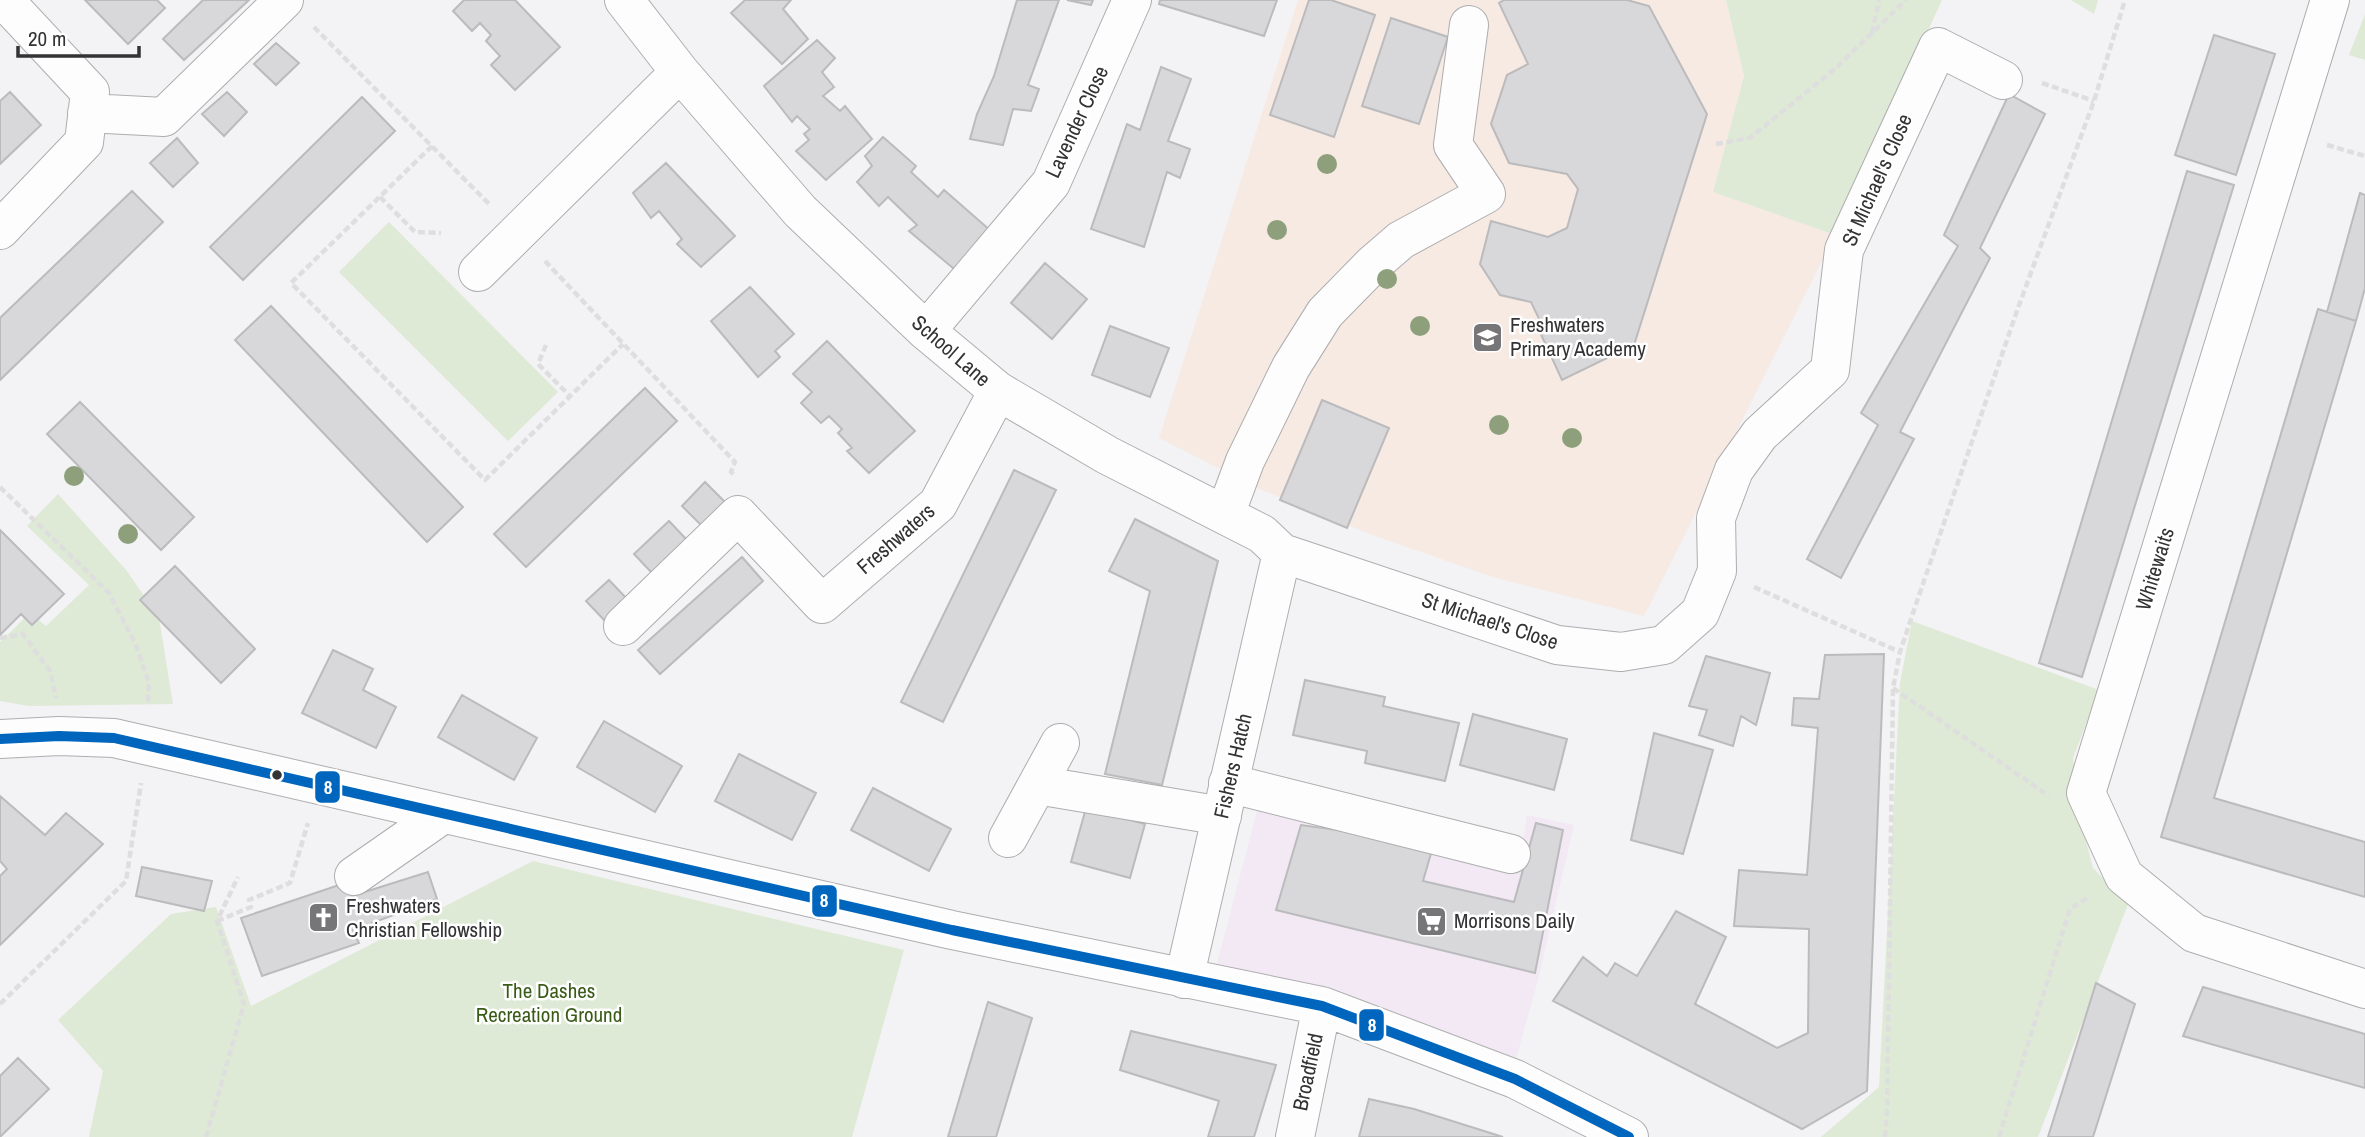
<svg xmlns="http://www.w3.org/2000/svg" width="2365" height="1137" font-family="'Archivo Narrow',sans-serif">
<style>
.commercial{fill:#f2e9f4}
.education{fill:#f6eae2}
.green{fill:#deead6}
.building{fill:#d8d8da;stroke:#bbbabc;stroke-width:2}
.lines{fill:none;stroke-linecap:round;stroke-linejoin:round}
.minor-casing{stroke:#aeadaf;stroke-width:40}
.path{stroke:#dedede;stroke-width:4.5;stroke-dasharray:7 3.5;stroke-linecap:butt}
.minor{stroke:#fdfdfd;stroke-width:38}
.bus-1-casing{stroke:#fff;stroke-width:16}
.bus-1{stroke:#0065bd;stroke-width:10}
.tree{fill:#8da07b}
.bus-dot{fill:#333234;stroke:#fff;stroke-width:2.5}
.labels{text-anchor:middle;stroke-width:5;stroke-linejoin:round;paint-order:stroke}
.street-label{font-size:21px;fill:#333234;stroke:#fff}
.poi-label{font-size:21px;fill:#333234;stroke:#fff;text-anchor:start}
.park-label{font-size:21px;fill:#3a5c18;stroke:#fff}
.line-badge{stroke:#fff;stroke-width:2.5}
.badge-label{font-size:19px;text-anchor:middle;font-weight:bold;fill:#fff}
</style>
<rect width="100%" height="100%" fill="#f3f2f4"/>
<path class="commercial" d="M1266 777 1523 841 1527 815 1574 825 1538 980 1515 1063 1331 987 1215 971Z"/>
<path class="education" d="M1298 0H1726L1744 76 1713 192 1835 235 1644 616 1493 577 1375 536 1262 490 1159 438Z"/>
<path class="green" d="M1726 0H1942L1835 235 1713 192 1744 76Z
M2071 0H2098L2094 14Z
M2365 14V60L2349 55Z
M389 222 558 392 508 441 339 272Z
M58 494 127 571 159 618 173 704 29 706 0 701V642L30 613 46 626 89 585 27 526Z
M1912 621 2099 690 2073 758 2081 822 2093 868 2128 904 2038 1137H1821L1879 1087 1900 683Z
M533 861 904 950 852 1137H89L103 1071 58 1020 171 914 216 907 251 1006Z"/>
<path class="building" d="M85 0H157L165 8 128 44Z
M203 0H249L184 60 163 39Z
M464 0H515L560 47 515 90 491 65 500 56 486 41 491 35 480 23 472 31 453 11Z
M745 0H791L783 9 808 39 782 64 731 13Z
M1017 0H1059L1028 85 1039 89 1031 111 1013 109 1003 145 970 139 977 114 994 76Z
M1067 0H1093L1091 5Z
M1160 0H1277L1264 36 1159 4Z
M1309 0H1331L1375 15 1334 137 1270 115Z
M1504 0H1627L1649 6 1707 114 1634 345 1562 380 1539 330 1543 327 1531 302 1500 295 1480 264 1491 221 1548 237 1567 228 1578 189 1567 174 1509 163 1491 124 1507 75 1528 64 1499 3Z
M1391 18 1448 37 1419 124 1362 106Z
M2214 35 2275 54 2236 175 2175 155Z
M817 40 835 58 822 72 834 87 823 96 840 111 845 106 872 139 826 180 796 151 809 140 804 134 810 129 797 116 792 122 764 86Z
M276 43 299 63 276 85 254 64Z
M1161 67 1191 79 1168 141 1190 149 1180 178 1167 172 1144 247 1091 229 1127 124 1140 130Z
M10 92 41 125 0 164V101Z
M227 92 247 112 224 136 202 114Z
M2009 94 2045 114 1980 248 1990 258 1900 432 1914 439 1841 578 1807 559 1878 425 1861 413 1958 246 1944 235Z
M362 97 395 131 243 280 210 247Z
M883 137 916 166 911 172 938 197 944 190 991 231 954 269 909 231 917 225 888 197 879 206 857 182 872 166 865 156Z
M177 138 198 163 173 187 150 163Z
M666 163 735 236 701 267 677 244 682 239 659 211 651 218 633 193Z
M2187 171 2234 185 2082 677 2039 663Z
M132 191 163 222 0 380V318Z
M2360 193 2365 195V288L2356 321 2327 312Z
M1045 263 1087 299 1052 339 1011 303Z
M750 287 794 334 775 351 780 357 758 377 711 321Z
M271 306 463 507 427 542 235 340Z
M2318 309 2356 321 2214 798 2365 842V897L2161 837Z
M1110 326 1169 348 1150 397 1092 375Z
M827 341 915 431 869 473 847 451 852 448 838 433 842 429 829 416 821 423 801 403 812 392 793 374Z
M645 388 677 421 526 567 494 534Z
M1322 400 1389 428 1347 528 1280 500Z
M80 402 194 517 161 550 47 434Z
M1014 470 1056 490 943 722 901 702Z
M705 482 728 505 705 529 682 506Z
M1135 519 1218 561 1162 785 1105 774 1150 591 1109 571Z
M669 521 687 540 652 573 634 554Z
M0 530 64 594 32 625 21 614 0 635Z
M742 557 763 581 660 674 638 650Z
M175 566 255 649 221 683 140 600Z
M609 580 629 601 606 622 586 601Z
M333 650 373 669 363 690 396 707 376 748 302 713Z
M1884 654 1867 1091 1802 1129 1553 1001 1583 957 1607 976 1615 963 1637 976 1676 911 1726 937 1695 1004 1777 1048 1808 1033 1809 929 1734 926 1739 870 1807 875 1818 728 1792 725 1794 698 1819 699 1825 655Z
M1706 656 1770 673 1756 725 1741 716 1733 746 1699 735 1707 710 1689 706Z
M1305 680 1385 697 1383 706 1459 723 1445 781 1365 763 1367 751 1293 735Z
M462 695 537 738 514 780 438 737Z
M1473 714 1567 739 1554 790 1460 765Z
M604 721 682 766 655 812 577 767Z
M1654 733 1713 750 1683 854 1631 840Z
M739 754 816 793 792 840 715 801Z
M873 788 951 829 929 871 851 830Z
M0 796 45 835 66 813 103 844 0 945V876L7 869 0 861Z
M1086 808 1145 824 1130 878 1071 862Z
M1536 823 1563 830 1535 973 1276 910 1301 825 1434 843 1423 881 1514 902Z
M142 867 212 881 204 911 136 896Z
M428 872 437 899 353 930 359 943 262 976 241 918 345 883 352 896Z
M2096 983 2135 1004 2093 1137H2048Z
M2203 987 2365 1034V1088L2183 1036Z
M988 1002 1032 1018 996 1137H948Z
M1131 1031 1276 1065 1254 1137H1208L1219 1101 1120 1070Z
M18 1058 49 1089 0 1137V1076Z
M1369 1099 1414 1109 1503 1137H1359Z"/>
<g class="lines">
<defs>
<path id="minor" d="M624 0 680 72 800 211 926 331 998 391 1107 455 1262 534 1282 553 1557 645 1621 652 1664 645 1700 613 1717 571 1716 518 1734 470 1760 434 1830 370 1844 250 1938 47 2003 80
M2330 0 2086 793 2124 876 2194 933 2365 989
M87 113 164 117 284 0
M0 230 84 142 90 92 4 0
M478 272 680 72
M926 331 1051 183 1132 0
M1225 515 1245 461 1291 367 1325 313 1372 265 1401 240 1486 194 1453 145 1469 25
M623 626 738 515 822 604 938 504 998 391
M0 739 59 736 114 738 952 930 1322 1006 1515 1079 1629 1137
M1228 783 1511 854
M1037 785 1222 816
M1008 838 1060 743
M354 876 443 814
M1184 979 1282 553
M1295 1137 1322 1006"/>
</defs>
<use href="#minor" class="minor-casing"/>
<path class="path" d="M314 27 490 205
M1872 33 1879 0
M2042 83 2094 101
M1716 144 1750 138 1837 67 1906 0
M2327 145 2365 156
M432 146 291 283 485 480 623 344
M380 197 415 232 441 233
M545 261 735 462 731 472 735 476
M546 345 538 364 570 396
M0 487 109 593 136 645 149 683 148 704
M1754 587 1900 652
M0 638 23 634 50 671 56 698
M1893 688 2049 796
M217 921 251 907 249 900 290 883 308 823
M0 1004 126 881 141 783
M206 1137 244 1004 217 921 238 877
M1885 1137 1887 1111 1893 688 1900 652 1915 607 2018 308 2094 101 2125 0
M1999 1137 2070 909 2091 896"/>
<use href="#minor" class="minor"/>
<defs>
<path id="bus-1" d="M0 739 59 736 114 738 952 930 1322 1006 1515 1079 1629 1137"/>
</defs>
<use href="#bus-1" class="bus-1-casing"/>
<use href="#bus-1" class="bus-1"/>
</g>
<g class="tree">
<circle cx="1327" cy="164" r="10"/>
<circle cx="1277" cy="230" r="10"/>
<circle cx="1387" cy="279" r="10"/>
<circle cx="1420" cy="326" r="10"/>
<circle cx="1499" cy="425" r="10"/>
<circle cx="1572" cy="438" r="10"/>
<circle cx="74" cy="476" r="10"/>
<circle cx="128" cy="534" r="10"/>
</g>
<defs>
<symbol id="school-square" viewBox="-11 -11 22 22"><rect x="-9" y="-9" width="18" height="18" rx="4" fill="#767577" stroke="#fff"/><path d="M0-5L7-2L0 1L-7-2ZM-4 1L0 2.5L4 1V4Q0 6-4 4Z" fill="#fff"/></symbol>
<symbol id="church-square" viewBox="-11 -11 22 22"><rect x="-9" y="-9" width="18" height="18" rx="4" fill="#767577" stroke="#fff"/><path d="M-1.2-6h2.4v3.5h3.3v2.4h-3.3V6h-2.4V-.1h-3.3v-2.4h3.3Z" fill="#fff"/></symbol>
<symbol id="supermarket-square" viewBox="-11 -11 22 22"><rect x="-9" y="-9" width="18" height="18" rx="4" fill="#767577" stroke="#fff"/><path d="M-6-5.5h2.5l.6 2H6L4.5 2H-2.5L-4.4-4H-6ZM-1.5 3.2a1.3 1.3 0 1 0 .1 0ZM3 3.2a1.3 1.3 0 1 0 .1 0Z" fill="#fff"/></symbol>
</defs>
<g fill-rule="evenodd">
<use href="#school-square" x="1470" y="320" width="35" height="35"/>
<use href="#church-square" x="306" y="900" width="35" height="35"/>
<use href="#supermarket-square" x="1414" y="904" width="35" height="35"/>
</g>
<circle class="bus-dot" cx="277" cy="775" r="6"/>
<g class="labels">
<g class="street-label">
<text transform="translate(1077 122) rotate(-65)" y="7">Lavender Close</text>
<text transform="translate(1877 180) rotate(-66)" y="7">St Michael's Close</text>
<text transform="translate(951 351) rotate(41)" y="7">School Lane</text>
<text transform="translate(896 539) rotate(-41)" y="7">Freshwaters</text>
<text transform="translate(2155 569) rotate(-73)" y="7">Whitewaits</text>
<text transform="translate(1490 621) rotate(18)" y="7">St Michael's Close</text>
<text transform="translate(1233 766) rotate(-77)" y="7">Fishers Hatch</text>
<text transform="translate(1308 1072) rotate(-78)" y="7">Broadfield</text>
</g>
<g class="poi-label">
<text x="1510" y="332">Freshwaters<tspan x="1510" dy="24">Primary Academy</tspan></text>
<text x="346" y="913">Freshwaters<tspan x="346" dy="24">Christian Fellowship</tspan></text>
<text x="1454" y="928">Morrisons Daily</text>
</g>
<g class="park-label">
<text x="549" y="998">The Dashes<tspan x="549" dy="24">Recreation Ground</tspan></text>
</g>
</g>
<g class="line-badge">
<rect x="314" y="770" width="27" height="34" rx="7" fill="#0065bd"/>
<rect x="811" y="884" width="27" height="34" rx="7" fill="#0065bd"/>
<rect x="1358" y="1008" width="27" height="34" rx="7" fill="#0065bd"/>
</g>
<g class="badge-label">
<text x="328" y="794">8</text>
<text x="824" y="907">8</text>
<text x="1372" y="1032">8</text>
</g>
<path d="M18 46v10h121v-10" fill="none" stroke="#333234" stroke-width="3.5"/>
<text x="28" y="46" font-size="21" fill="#333234" stroke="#ffffff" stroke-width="5" paint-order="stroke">20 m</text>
</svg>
